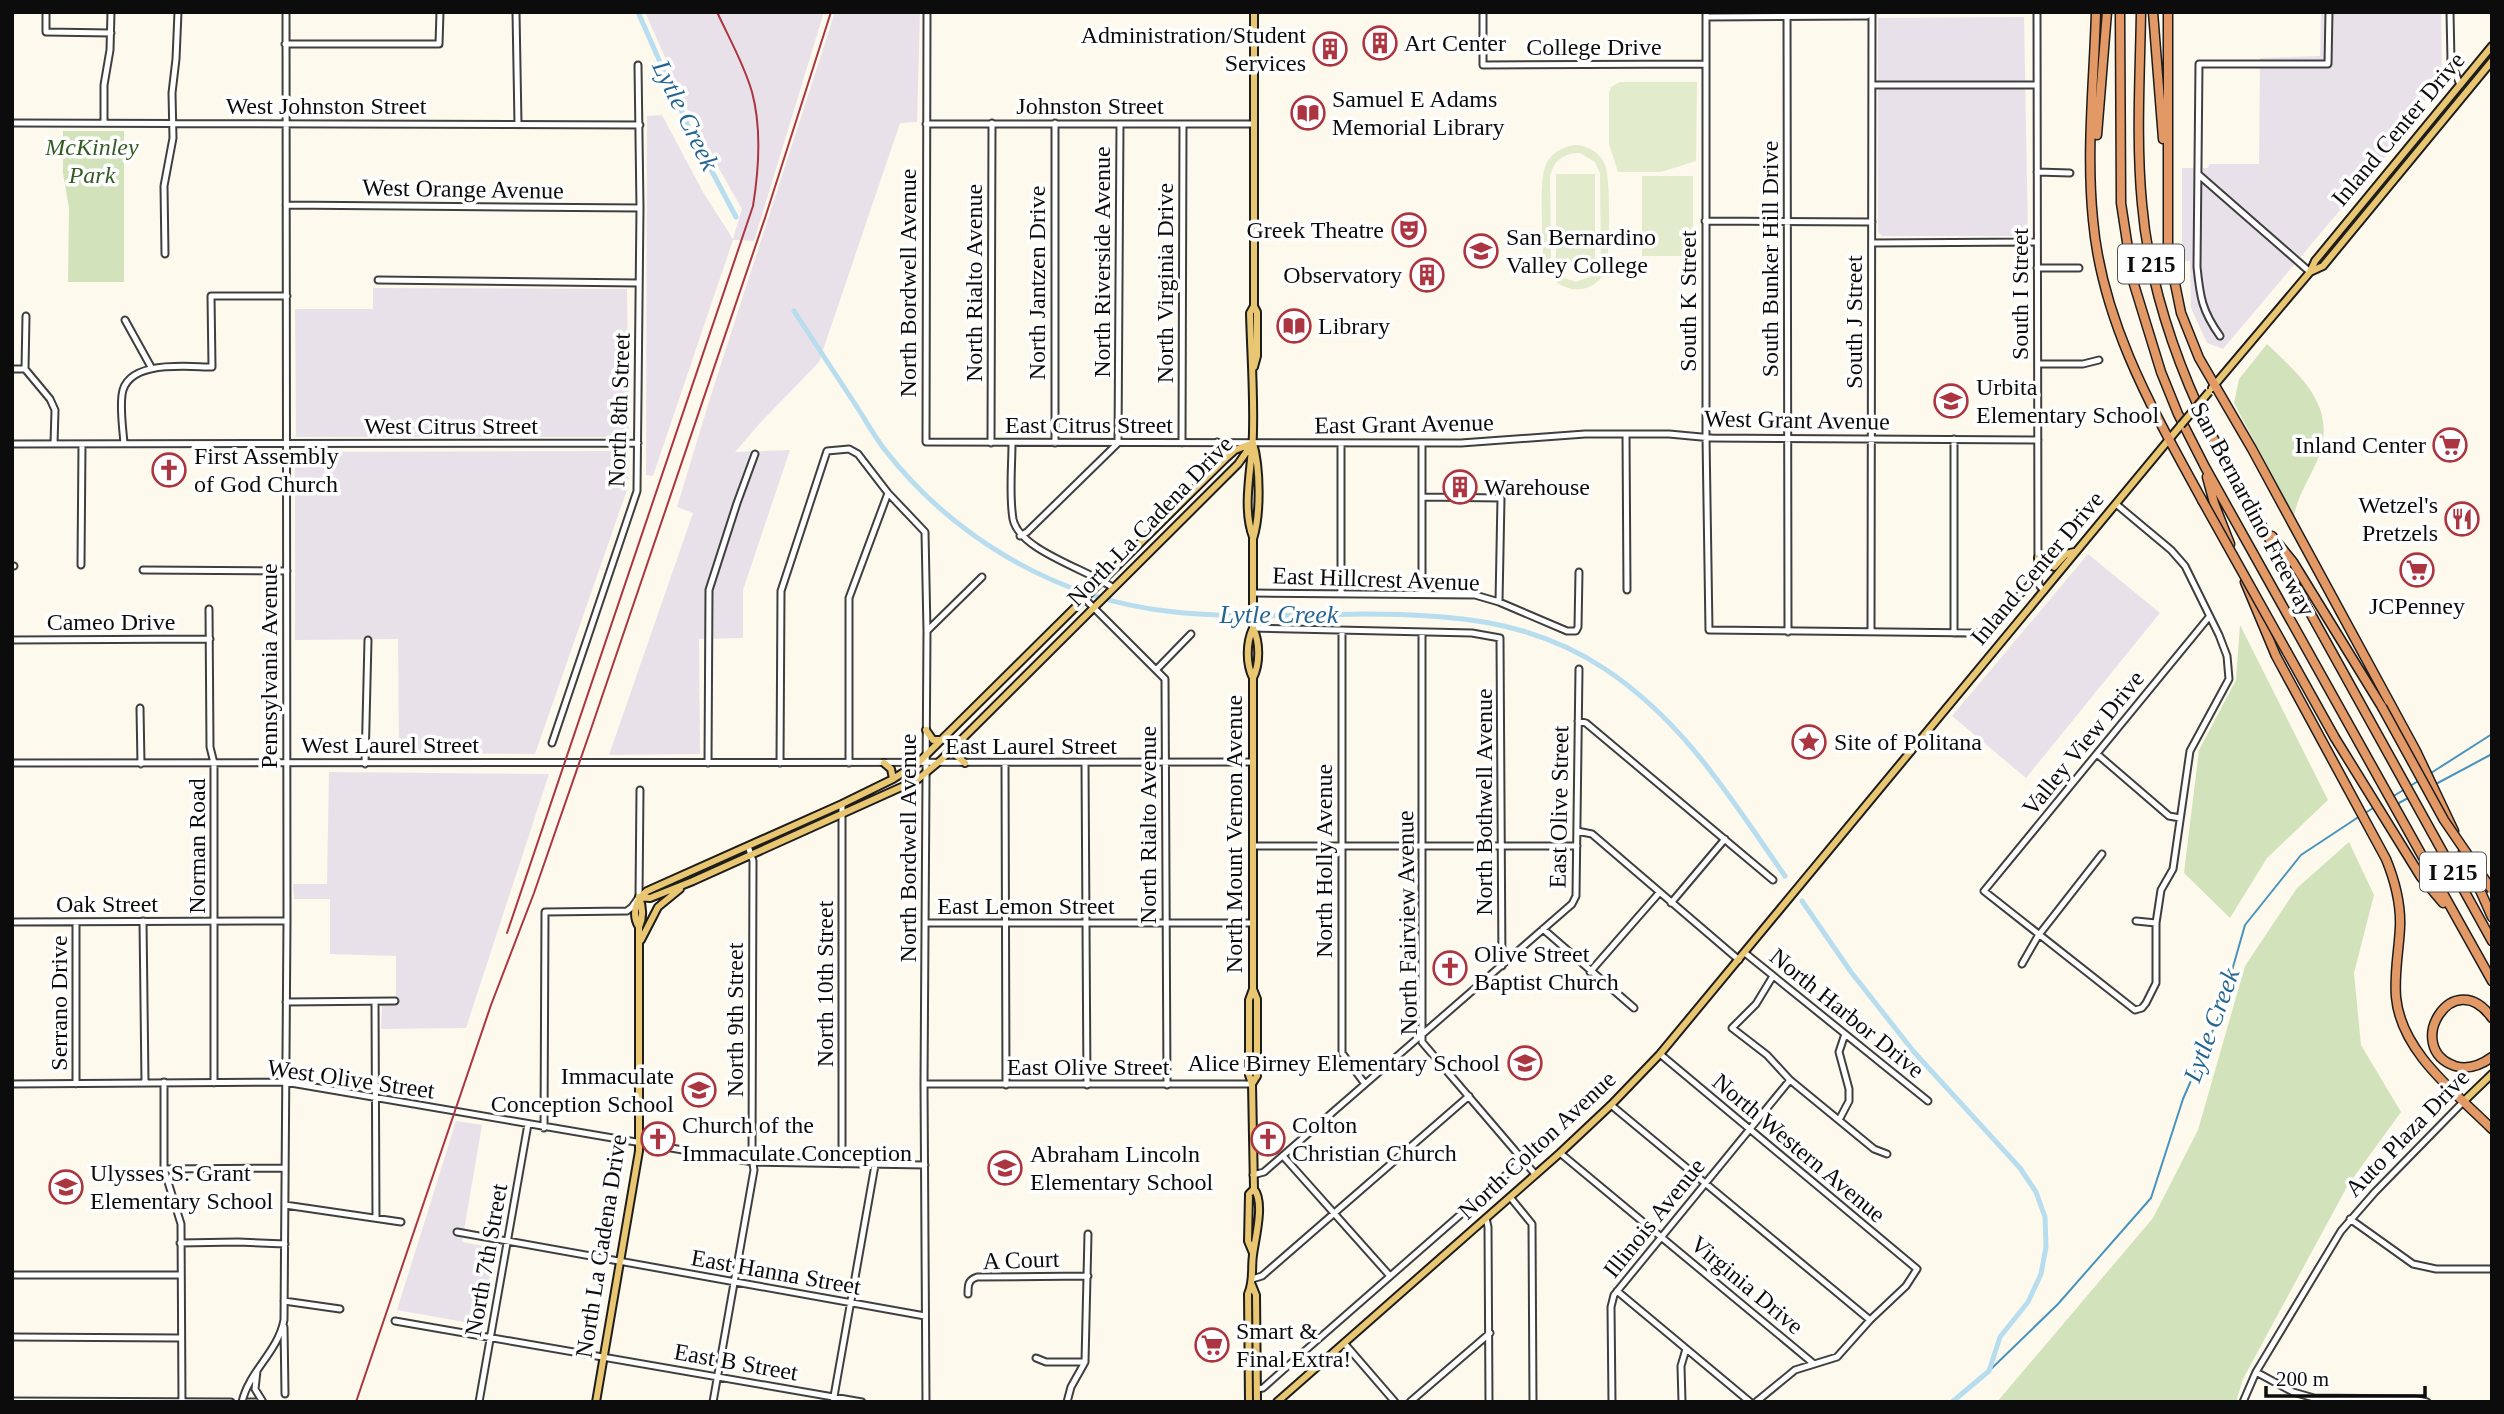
<svg xmlns="http://www.w3.org/2000/svg" width="2504" height="1414" font-family="Georgia,serif">
<style>
.industrial{fill:#e9e1ea}
.green{fill:#d2e3bb}
.pitch{fill:#e2ebcc;fill-rule:evenodd}
.lines{fill:none;stroke-linecap:round;stroke-linejoin:round}
.stream{stroke:#4893bd;stroke-width:2}
.canal{stroke:#b8ddee;stroke-width:5}
.minor-casing{stroke:#3f3f3f;stroke-width:9}
.major-casing{stroke:#1d1d1d;stroke-width:10}
.highway-casing{stroke:#1d1d1d;stroke-width:11}
.minor{stroke:#fff;stroke-width:5}
.major{stroke:#e8c672;stroke-width:6}
.highway{stroke:#e39965;stroke-width:8}
.rail{stroke:#ab3540;stroke-width:2}
.major-bridge-casing{stroke:#1d1d1d;stroke-width:10;stroke-linecap:butt}
.highway-bridge-casing{stroke:#1d1d1d;stroke-width:11;stroke-linecap:butt}
.major-bridge{stroke:#e8c672;stroke-width:6}
.highway-bridge{stroke:#e39965;stroke-width:8}
.labels{text-anchor:middle;stroke-width:7;stroke-linejoin:round;paint-order:stroke}
.shield{fill:#fff;stroke:#555;stroke-width:2}
.shield-label{font-size:23px;font-weight:bold;fill:#0c0c0c}
.poi-label{font-size:24px;fill:#0c0c0c;stroke:#fff;text-anchor:start}
.street-label{font-size:24px;fill:#0c0c0c;stroke:#fff}
.park-label{font-size:24px;font-style:italic;fill:#335c25;stroke:#fff}
.water-label{font-size:26px;font-style:italic;fill:#25658f;stroke:#fff}
</style>
<rect width="100%" height="100%" fill="#fdf9ed"/>
<path class="industrial" d="M645 12H824L754 241 733 240 653 476 646 475 647 116 662 115 703 192 733 239 742 209 698 132Z
M835 12H920L917 122 900 123 819 362 760 423 735 452 790 450 743 590V638L699 639 700 754 609 755 693 513 677 507 711 395Z
M2321 12H2441L2442 76 2390 151 2223 349 2207 343 2191 308 2190 261H2184L2182 247V168H2208L2209 164H2259L2260 58 2320 56Z
M2024 17 2028 236H1882L1878 232V18Z
M373 288 627 289 629 437H296L295 309H373Z
M629 451 628 487 535 754 399 753 398 639 295 640V452Z
M2088 554 2160 613 2026 778 1952 716Z
M329 772 549 774 466 1028 381 1029 382 1005H396V956L330 954V899H294L293 884H327Z
M456 1121 482 1125 462 1242 495 1248 481 1325 397 1310Z"/>
<path class="green" d="M63 131H124V282H68L69 208 63 173Z
M2267 344C2300 376 2337 405 2319 456 2311 477 2298 494 2294 516L2234 403 2239 379Z
M2240 625 2328 800 2267 858 2230 918 2184 873 2199 750 2236 680Z
M2349 842 2374 895 2354 973 2361 1045 2401 1112 2348 1185 2243 1379 2236 1402H1997L2153 1218 2198 1130 2245 966 2297 888Z"/>
<path class="pitch" d="M1620 82H1697L1696 161 1661 172H1618L1609 144V93L1611 87Z
M1575 145C1588 146 1600 152 1605 165 1611 178 1610 261 1605 272 1588 303 1546 289 1543 257 1543 237 1539 183 1545 167 1550 153 1562 147 1575 145ZM1580 153 1595 162 1600 173 1601 261 1592 276 1576 282 1559 276 1551 261 1550 178C1553 161 1563 153 1580 153Z
M1556 174H1595V261H1556Z
M1642 176H1693V256H1642Z"/>
<g class="lines">
<path class="stream" d="M2431 773 2492 734
M2434 785 2492 754
M2410 786 2420 780
M2392 797 2405 789
M2397 804 2410 797
M2365 813 2375 807
M1989 1371 2058 1304 2151 1198 2183 1099 2219 1016 2245 925 2301 855 2360 816"/>
<path class="canal" d="M638 12 689 128 736 217
M794 311C814 342 835 373 855 404 865 419 874 436 885 450 953 537 1055 598 1166 611 1231 619 1297 615 1363 614 1449 614 1530 619 1605 669 1685 722 1731 799 1785 876
M1802 901 1851 972 1914 1052 2020 1168 2036 1192 2045 1217 2046 1247 2041 1274 2028 1302 2000 1337 1989 1371 1952 1402"/>
<defs>
<path id="minor" d="M46 12V32L111 33
M516 12 518 124
M927 12 926 442 1461 443 1585 434H1669L1712 438 2038 440
M1483 12V65L1705 64
M1706 12V437L1709 630 1978 633 1985 631 1992 625 2038 575
M1787 12 1788 632
M2037 12 2038 575 2039 585 2044 591
M2450 12 2451 61 2460 85
M1706 17 1867 16 1871 12
M285 44H439L440 12
M1872 85H2037
M12 123 640 125
M104 123V85L110 50 111 12
M926 124H1254
M2037 172 2070 173
M2199 175 2310 272
M286 205 640 208
M1705 221 1872 222
M1872 243 2037 242
M165 254 164 186 173 138 172 93 176 59 178 12
M2037 268H2079
M378 280 639 283
M26 316 25 369 50 399 55 410 54 444
M125 320 151 367
M2220 336C2202 311 2200 297 2197 267L2199 64H2328L2329 12
M2038 364H2083L2099 360
M12 369H25
M1626 434 1627 590
M1217 442 1223 451 1225 459
M991 443 992 123
M1012 443C1012 467 1009 495 1013 519 1019 550 1086 569 1112 587
M1055 443V123
M1182 443 1183 124
M1422 443V593
M12 444 638 443
M124 444C123 429 120 411 122 395 126 359 187 367 212 367L211 296H287
M1422 497 1501 498 1499 602
M2116 504 2171 550 2185 566 2219 635 2227 656 2229 679 2190 751 2173 869 2161 890 2156 923V983L2146 1003 2142 1008 2135 1010 1984 891 2209 617
M1020 536 1027 532 1118 443 1120 124
M81 565 82 444
M12 566H14
M143 570 287 571
M1253 593 1475 595 1499 602 1567 631H1576L1578 627 1579 572
M1341 594V443
M1085 599 1165 679 1167 1085
M209 609 210 747 214 763V1083
M1253 628 1472 633 1500 638 1502 966
M927 631 982 577
M1342 631V1053L1365 1084
M1422 632V1042L1535 1174
M1871 632 1872 12
M1954 633V439
M12 640 210 639
M1156 670 1191 634
M140 708 141 764
M1578 721 1586 723 1773 880
M552 743 637 491 640 208 638 65
M2097 754 2169 816 2180 818
M12 763 1253 762
M708 763 709 590 737 503 755 454
M780 763 781 591 827 451 849 449 858 454 888 493 925 532 927 631 924 1084 926 1402
M849 763V598L888 493
M1005 763 1006 1085
M1085 763 1087 1085
M365 764 368 640
M842 804V1164
M1577 831 1592 834 1739 960
M1253 846H1577
M1671 903 1725 839
M143 921 145 1082
M2136 921 2156 923
M12 922 287 921
M925 923H1252
M1543 929 1634 1008
M1745 953 1928 1101
M2022 964 2038 936 2102 854
M1590 972 1659 893
M1773 976 1756 1004 1732 1028 1767 1055 1790 1080 1874 1149 1887 1154
M286 1002 395 1001
M375 1002 376 1218
M1660 1054 1917 1269 1906 1286 1870 1320 1837 1357 1795 1370 1756 1402
M164 1082V1169L181 1224 182 1402
M12 1084 285 1082 753 1162 925 1165
M76 1084V922
M924 1084H1252
M1611 1105 1870 1320
M1839 1120 1849 1101V1089L1839 1052 1845 1034
M544 1128 545 912 627 911 632 907 639 897 640 790
M1560 1153 1814 1364
M1283 1156 1390 1276
M164 1169 285 1168
M1253 1175 1264 1172 1572 904 1576 896 1579 669
M1510 1197 1532 1224 1533 1402
M285 1205 401 1222
M1486 1218 1488 1227 1489 1402
M2350 1219 2413 1264 2436 1269H2492
M457 1232 925 1316
M180 1243 238 1242 285 1244
M12 1275H180
M1252 1279 1262 1276 1469 1096
M1617 1291 1750 1402
M968 1294C968 1285 968 1280 977 1277L1088 1276
M284 1301 340 1309
M395 1321 862 1402
M284 1327 285 1394
M12 1337 180 1338
M1344 1343 1395 1402
M1036 1358 1046 1362H1085
M257 1371 255 1389 263 1402
M2256 1372 2293 1392 2314 1398 2414 1399 2427 1402
M1257 1389 1263 1388 1291 1363 1524 1159
M12 1401 231 1402
M242 1402C249 1371 278 1352 284 1320L287 921 286 12
M248 1402H256
M479 1402 528 1124
M713 1402 754 1170 752 1158 753 861 748 846
M833 1402 875 1165
M1067 1402 1071 1387 1085 1362 1088 1234
M1410 1402 1490 1333
M1612 1402 1611 1307 1614 1295 1790 1080
M1682 1402 1681 1366 1686 1349
M2243 1402 2256 1372 2341 1231 2375 1192 2464 1101"/>
<path id="major" d="M2310 272 2323 266 2492 61
M1254 367 1257 356V312L1254 306V12
M2212 388 2310 272 2315 261 2492 46
M1253 443C1260 467 1261 514 1253 539V628C1246 643 1246 664 1253 678
M1253 537C1241 506 1253 463 1253 431 1254 391 1251 352 1250 313L1254 306
M2038 558 2054 567 2066 554 2074 552
M926 730 933 740H943
M956 745V755L965 763
M884 763 891 769 893 779
M639 897 650 898 693 881 917 780 941 760 1238 464 1252 444
M639 927C631 914 636 899 647 891L842 804 893 779 918 763 1225 459 1235 450 1253 443
M641 940 658 907 680 889
M1252 1084 1257 1076V999L1253 989
M2464 1101 2492 1074
M1253 1253 1248 1241 1249 1194 1254 1189
M1252 1285 1256 1295 1257 1402
M596 1402 639 1151V927C643 918 643 907 639 897
M1249 1402 1248 1294C1254 1281 1251 1269 1253 1255 1255 1239 1265 1202 1254 1189L1252 1084 1249 1075V1000L1253 989V678C1260 664 1260 642 1253 628
M1277 1402 1560 1153 1611 1105 1660 1054 2181 425"/>
<path id="highway" d="M2096 12C2094 81 2086 151 2093 220 2102 323 2154 412 2202 500
M2120 12 2121 203 2133 281 2161 372 2178 414 2205 467 2492 981
M2141 12C2140 76 2136 141 2142 204 2149 285 2175 360 2210 432L2492 941
M2153 12 2163 139
M2168 12V249L2181 313 2199 358 2252 449 2416 751 2454 831
M2097 135 2107 12
M2207 477 2214 503 2230 544
M2272 536 2293 562 2382 707
M2245 582 2276 656 2386 859C2395 881 2401 903 2400 927 2399 950 2394 973 2396 997 2401 1052 2455 1092 2492 1129
M2287 652 2335 738 2421 877 2443 903
M2463 852 2492 917
M2492 1018C2453 963 2402 1048 2455 1066 2468 1070 2481 1065 2492 1057"/>
</defs>
<use href="#minor" class="minor-casing"/>
<use href="#major" class="major-casing"/>
<use href="#highway" class="highway-casing"/>
<use href="#minor" class="minor"/>
<use href="#major" class="major"/>
<use href="#highway" class="highway"/>
<path class="rail" d="M507 933 753 206C759 169 762 129 752 92 744 64 729 38 717 12
M356 1402 491 1005 534 893 591 729 765 218 831 12"/>
<defs>
<path id="major-bridge" d="M2181 425 2209 392"/>
<path id="highway-bridge" d="M2202 500 2287 652
M2382 707 2444 820 2492 890"/>
</defs>
<use href="#major-bridge" class="major-bridge-casing"/>
<use href="#highway-bridge" class="highway-bridge-casing"/>
<use href="#major-bridge" class="major-bridge"/>
<use href="#highway-bridge" class="highway-bridge"/>
</g>
<defs>
<symbol id="building-ring" viewBox="-11 -11 22 22"><circle r="9.5" fill="#fff" stroke="#ab3540" stroke-width="1.5"/><path d="M-4-6H4V6H1V3H-1V6H-4ZM-2.5-4.3h1.7v1.8h-1.7ZM.8-4.3h1.7v1.8H.8ZM-2.5-1h1.7V.8h-1.7ZM.8-1h1.7V.8H.8Z" fill="#ab3540"/></symbol>
<symbol id="library-ring" viewBox="-11 -11 22 22"><circle r="9.5" fill="#fff" stroke="#ab3540" stroke-width="1.5"/><path d="M-6-4Q-3-5.5-.7-3.5V5Q-3 3-6 4ZM6-4Q3-5.5 .7-3.5V5Q3 3 6 4Z" fill="#ab3540"/></symbol>
<symbol id="theatre-ring" viewBox="-11 -11 22 22"><circle r="9.5" fill="#fff" stroke="#ab3540" stroke-width="1.5"/><path d="M-5-5.5Q0-4 5-5.5V0Q5 5 0 6Q-5 5-5 0ZM-3.3-2.5H-1v1.5H-3.3ZM1-2.5H3.3v1.5H1ZM-2.8 1Q0 5.5 2.8 1Z" fill="#ab3540"/></symbol>
<symbol id="university-ring" viewBox="-11 -11 22 22"><circle r="9.5" fill="#fff" stroke="#ab3540" stroke-width="1.5"/><path d="M0-5L7-2L0 1L-7-2ZM-4 1L0 2.5L4 1V4Q0 6-4 4Z" fill="#ab3540"/></symbol>
<symbol id="school-ring" viewBox="-11 -11 22 22"><circle r="9.5" fill="#fff" stroke="#ab3540" stroke-width="1.5"/><path d="M0-5L7-2L0 1L-7-2ZM-4 1L0 2.5L4 1V4Q0 6-4 4Z" fill="#ab3540"/></symbol>
<symbol id="supermarket-ring" viewBox="-11 -11 22 22"><circle r="9.5" fill="#fff" stroke="#ab3540" stroke-width="1.5"/><path d="M-6-5.5h2.5l.6 2H6L4.5 2H-2.5L-4.4-4H-6ZM-1.5 3.2a1.3 1.3 0 1 0 .1 0ZM3 3.2a1.3 1.3 0 1 0 .1 0Z" fill="#ab3540"/></symbol>
<symbol id="church-ring" viewBox="-11 -11 22 22"><circle r="9.5" fill="#fff" stroke="#ab3540" stroke-width="1.5"/><path d="M-1.2-6h2.4v3.5h3.3v2.4h-3.3V6h-2.4V-.1h-3.3v-2.4h3.3Z" fill="#ab3540"/></symbol>
<symbol id="restaurant-ring" viewBox="-11 -11 22 22"><circle r="9.5" fill="#fff" stroke="#ab3540" stroke-width="1.5"/><path d="M-5-6h1v4h1v-4h1v4h1v-4h1v5L-1.5 .5V6h-2V.5L-5-1ZM5-6V6H3V1.5H1.5Q1.5-4 5-6Z" fill="#ab3540"/></symbol>
<symbol id="sight-ring" viewBox="-11 -11 22 22"><circle r="9.5" fill="#fff" stroke="#ab3540" stroke-width="1.5"/><path d="M0-6L1.8-2.2L6-1.7L2.9 1.2L3.7 5.4L0 3.3L-3.7 5.4L-2.9 1.2L-6-1.7L-1.8-2.2Z" fill="#ab3540"/></symbol>
</defs>
<g fill-rule="evenodd">
<use href="#building-ring" x="1361" y="24" width="38" height="38"/>
<use href="#building-ring" x="1311" y="30" width="38" height="38"/>
<use href="#library-ring" x="1289" y="94" width="38" height="38"/>
<use href="#theatre-ring" x="1390" y="211" width="38" height="38"/>
<use href="#university-ring" x="1462" y="232" width="38" height="38"/>
<use href="#building-ring" x="1408" y="256" width="38" height="38"/>
<use href="#library-ring" x="1275" y="307" width="38" height="38"/>
<use href="#school-ring" x="1932" y="382" width="38" height="38"/>
<use href="#supermarket-ring" x="2431" y="426" width="38" height="38"/>
<use href="#church-ring" x="150" y="451" width="38" height="38"/>
<use href="#building-ring" x="1441" y="468" width="38" height="38"/>
<use href="#restaurant-ring" x="2443" y="500" width="38" height="38"/>
<use href="#supermarket-ring" x="2398" y="551" width="38" height="38"/>
<use href="#sight-ring" x="1790" y="723" width="38" height="38"/>
<use href="#church-ring" x="1431" y="949" width="38" height="38"/>
<use href="#school-ring" x="1506" y="1044" width="38" height="38"/>
<use href="#school-ring" x="680" y="1071" width="38" height="38"/>
<use href="#church-ring" x="639" y="1120" width="38" height="38"/>
<use href="#church-ring" x="1249" y="1120" width="38" height="38"/>
<use href="#school-ring" x="986" y="1149" width="38" height="38"/>
<use href="#school-ring" x="47" y="1168" width="38" height="38"/>
<use href="#supermarket-ring" x="1193" y="1326" width="38" height="38"/>
</g>
<g class="labels">
<g class="shield">
<rect x="2118" y="244.5" width="66" height="39" rx="5"/>
<rect x="2420" y="852.5" width="66" height="39" rx="5"/>
</g>
<g class="shield-label">
<text x="2151" y="272">I 215</text>
<text x="2453" y="880">I 215</text>
</g>
<g class="poi-label">
<text x="1306" y="43" text-anchor="end">Administration/Student<tspan x="1306" dy="28">Services</tspan></text>
<text x="1404" y="51">Art Center</text>
<text x="1332" y="107">Samuel E Adams<tspan x="1332" dy="28">Memorial Library</tspan></text>
<text x="1384" y="238" text-anchor="end">Greek Theatre</text>
<text x="1506" y="245">San Bernardino<tspan x="1506" dy="28">Valley College</tspan></text>
<text x="1402" y="283" text-anchor="end">Observatory</text>
<text x="1318" y="334">Library</text>
<text x="1976" y="395">Urbita<tspan x="1976" dy="28">Elementary School</tspan></text>
<text x="2426" y="453" text-anchor="end">Inland Center</text>
<text x="194" y="464">First Assembly<tspan x="194" dy="28">of God Church</tspan></text>
<text x="1484" y="495">Warehouse</text>
<text x="2438" y="513" text-anchor="end">Wetzel's<tspan x="2438" dy="28">Pretzels</tspan></text>
<text x="2417" y="614" text-anchor="middle">JCPenney</text>
<text x="1834" y="750">Site of Politana</text>
<text x="1474" y="962">Olive Street<tspan x="1474" dy="28">Baptist Church</tspan></text>
<text x="1500" y="1071" text-anchor="end">Alice Birney Elementary School</text>
<text x="674" y="1084" text-anchor="end">Immaculate<tspan x="674" dy="28">Conception School</tspan></text>
<text x="682" y="1133">Church of the<tspan x="682" dy="28">Immaculate Conception</tspan></text>
<text x="1292" y="1133">Colton<tspan x="1292" dy="28">Christian Church</tspan></text>
<text x="1030" y="1162">Abraham Lincoln<tspan x="1030" dy="28">Elementary School</tspan></text>
<text x="90" y="1181">Ulysses S. Grant<tspan x="90" dy="28">Elementary School</tspan></text>
<text x="1236" y="1339">Smart &amp;<tspan x="1236" dy="28">Final Extra!</tspan></text>
</g>
<g class="street-label">
<text x="1594" y="55">College Drive</text>
<text x="326" y="114">West Johnston Street</text>
<text x="1090" y="114">Johnston Street</text>
<text transform="translate(2398 129) rotate(-50)" y="8">Inland Center Drive</text>
<text transform="translate(463 189) rotate(1)" y="8">West Orange Avenue</text>
<text transform="translate(1770 259) rotate(-90)" y="8">South Bunker Hill Drive</text>
<text transform="translate(1102 262) rotate(-90)" y="8">North Riverside Avenue</text>
<text transform="translate(908 283) rotate(-90)" y="8">North Bordwell Avenue</text>
<text transform="translate(974 283) rotate(-90)" y="8">North Rialto Avenue</text>
<text transform="translate(1037 283) rotate(-90)" y="8">North Jantzen Drive</text>
<text transform="translate(1165 283) rotate(-90)" y="8">North Virginia Drive</text>
<text transform="translate(2020 294) rotate(-90)" y="8">South I Street</text>
<text transform="translate(1688 301) rotate(-90)" y="8">South K Street</text>
<text transform="translate(1854 322) rotate(-90)" y="8">South J Street</text>
<text transform="translate(619 410) rotate(-88)" y="8">North 8th Street</text>
<text transform="translate(1797 420) rotate(1)" y="8">West Grant Avenue</text>
<text transform="translate(1404 424) rotate(-1)" y="8">East Grant Avenue</text>
<text x="1089" y="433">East Citrus Street</text>
<text x="451" y="434">West Citrus Street</text>
<text transform="translate(2253 509) rotate(62)" y="8">San Bernardino Freeway</text>
<text transform="translate(1150 521) rotate(-46)" y="8">North La Cadena Drive</text>
<text transform="translate(2037 568) rotate(-50)" y="8">Inland Center Drive</text>
<text transform="translate(1376 579) rotate(2)" y="8">East Hillcrest Avenue</text>
<text x="111" y="630">Cameo Drive</text>
<text transform="translate(269 666) rotate(-90)" y="8">Pennsylvania Avenue</text>
<text transform="translate(2083 743) rotate(-51)" y="8">Valley View Drive</text>
<text x="390" y="753">West Laurel Street</text>
<text x="1031" y="754">East Laurel Street</text>
<text transform="translate(1484 802) rotate(-90)" y="8">North Bothwell Avenue</text>
<text transform="translate(1559 807) rotate(-89)" y="8">East Olive Street</text>
<text transform="translate(1148 825) rotate(-90)" y="8">North Rialto Avenue</text>
<text transform="translate(1234 834) rotate(-90)" y="8">North Mount Vernon Avenue</text>
<text transform="translate(197 846) rotate(-90)" y="8">Norman Road</text>
<text transform="translate(908 848) rotate(-90)" y="8">North Bordwell Avenue</text>
<text transform="translate(1324 861) rotate(-90)" y="8">North Holly Avenue</text>
<text x="107" y="912">Oak Street</text>
<text x="1026" y="914">East Lemon Street</text>
<text transform="translate(1407 923) rotate(-91)" y="8">North Fairview Avenue</text>
<text transform="translate(825 984) rotate(-90)" y="8">North 10th Street</text>
<text transform="translate(59 1003) rotate(-90)" y="8">Serrano Drive</text>
<text transform="translate(1847 1013) rotate(39)" y="8">North Harbor Drive</text>
<text transform="translate(735 1020) rotate(-90)" y="8">North 9th Street</text>
<text x="1088" y="1075">East Olive Street</text>
<text transform="translate(351 1079) rotate(8)" y="8">West Olive Street</text>
<text transform="translate(2407 1133) rotate(-46)" y="8">Auto Plaza Drive</text>
<text transform="translate(1537 1145) rotate(-43)" y="8">North Colton Avenue</text>
<text transform="translate(1799 1148) rotate(40)" y="8">North Western Avenue</text>
<text transform="translate(1654 1218) rotate(-51)" y="8">Illinois Avenue</text>
<text transform="translate(601 1246) rotate(-81)" y="8">North La Cadena Drive</text>
<text transform="translate(486 1260) rotate(-80)" y="8">North 7th Street</text>
<text transform="translate(1021 1260) rotate(-2)" y="8">A Court</text>
<text transform="translate(776 1272) rotate(10)" y="8">East Hanna Street</text>
<text transform="translate(1747 1285) rotate(40)" y="8">Virginia Drive</text>
<text transform="translate(736 1362) rotate(10)" y="8">East B Street</text>
</g>
<g class="park-label">
<text x="92" y="155">McKinley<tspan x="92" dy="28">Park</tspan></text>
</g>
<g class="water-label">
<text transform="translate(686 115) rotate(64)" y="9">Lytle Creek</text>
<text x="1279" y="623">Lytle Creek</text>
<text transform="translate(2211 1025) rotate(-70)" y="9">Lytle Creek</text>
</g>
</g>
<rect width="2504" height="1414" fill="none" stroke="#0c0c0c" stroke-width="28"/>
<path d="M2266 1386v10h159v-10" fill="none" stroke="#0c0c0c" stroke-width="3.5"/>
<text x="2276" y="1386" font-size="21" fill="#0c0c0c" stroke="#ffffff" stroke-width="5" paint-order="stroke">200 m</text>
</svg>
